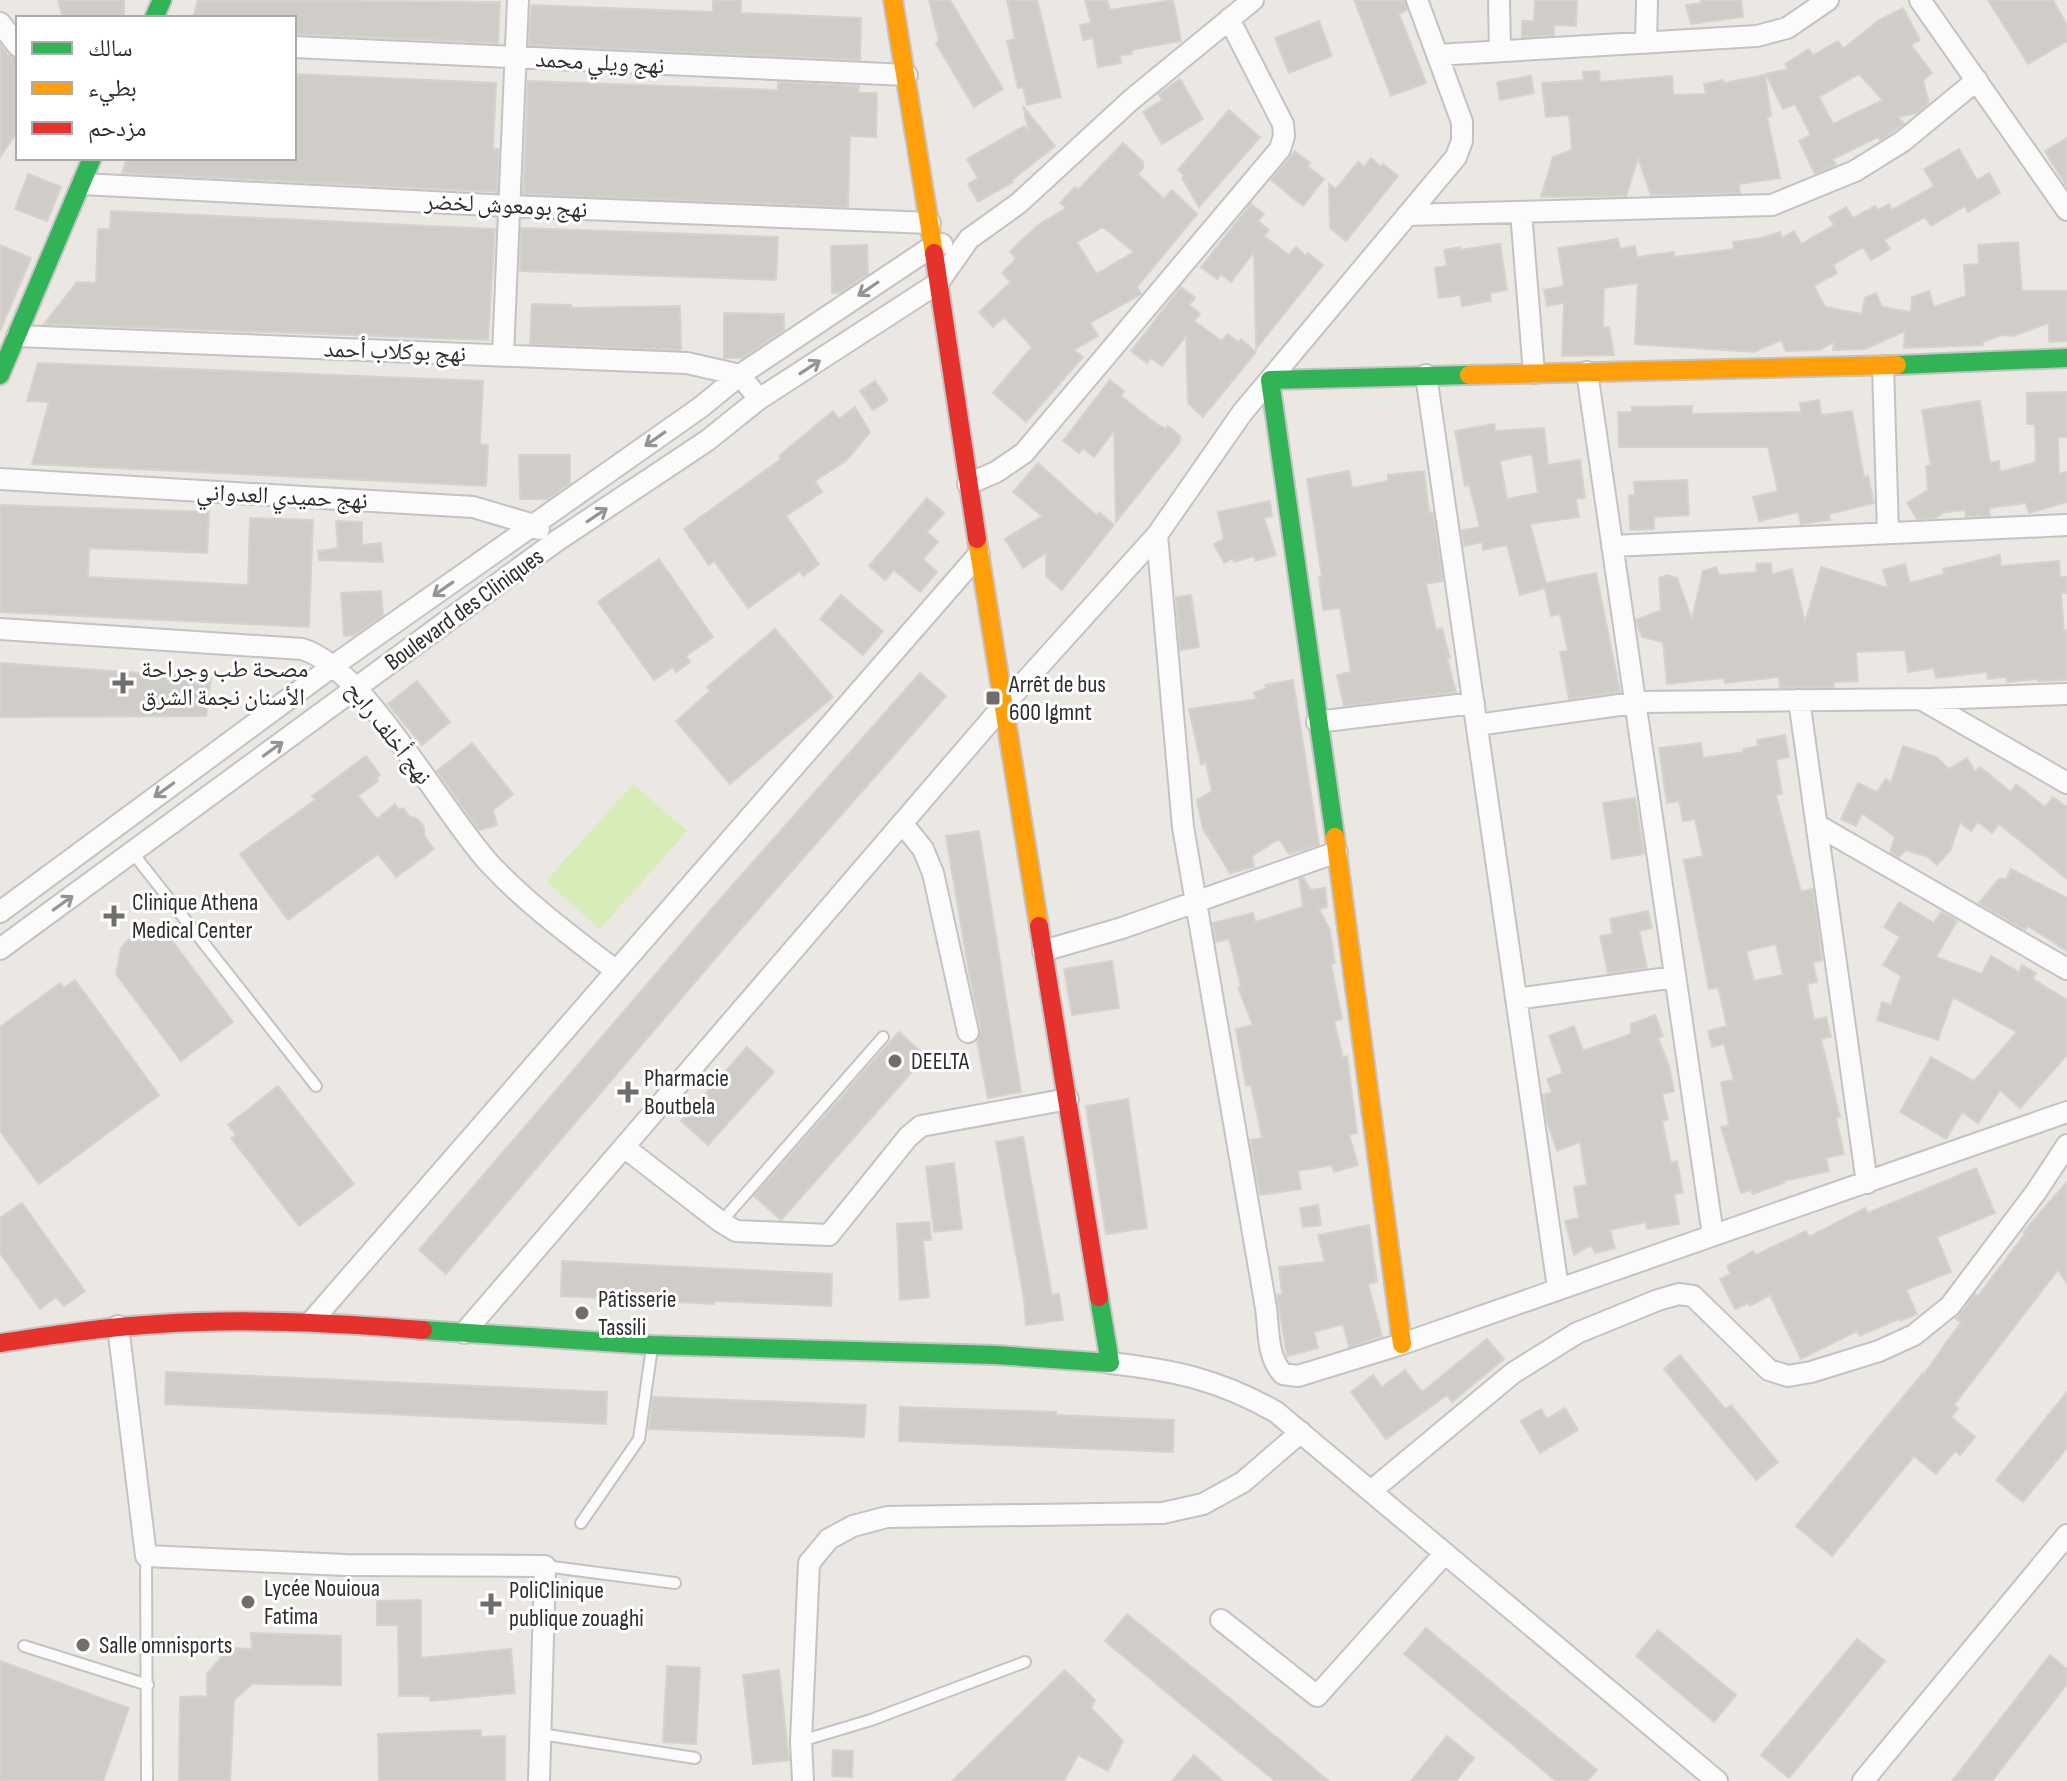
<svg xmlns="http://www.w3.org/2000/svg" width="2067" height="1781" font-family="'Sofia Sans Condensed','Noto Naskh Arabic',sans-serif">
<style>
.pitch{fill:#d7ecb7}
.building{fill:#d0cdc9;stroke:#d6d3ce;stroke-width:2;fill-rule:evenodd}
.lines{fill:none;stroke-linecap:round;stroke-linejoin:round}
.lane-casing{stroke:#c4c3c3;stroke-width:14}
.street-casing{stroke:#c4c3c3;stroke-width:24}
.fast-casing{stroke:#c4c3c3;stroke-width:22}
.slow-casing{stroke:#c4c3c3;stroke-width:22}
.jam-casing{stroke:#c4c3c3;stroke-width:22}
.lane{stroke:#fcfbfb;stroke-width:10}
.street{stroke:#fcfbfb;stroke-width:20}
.fast{stroke:#30b455;stroke-width:18}
.slow{stroke:#ff9f0a;stroke-width:18}
.jam{stroke:#e5322d;stroke-width:18}
.oneway{stroke:#949494}
.poi-dot{fill:#706e6c;stroke:#fff;stroke-width:3}
.labels{text-anchor:middle;stroke-width:6;stroke-linejoin:round;paint-order:stroke}
.street-label{font-size:24px;fill:#2d2d2d;stroke:#fff}
.poi-label{font-size:24px;fill:#2d2d2d;stroke:#fff;text-anchor:start}
</style>
<rect width="100%" height="100%" fill="#ebe7e2"/>
<path class="pitch" d="M633 784 687 831 600 929 546 881Z"/>
<path class="building" d="M58 0H124V18H63Z
M198 0 500 2 498 43 294 34V18H193Z
M713 0H741V13L861 18 860 60 529 45 531 5 713 12Z
M929 0H950L1003 89 974 107 936 43 939 41Z
M1007 0H1037L1061 97 1027 105 1023 87 1018 88 1007 41 1015 39Z
M1085 0H1107L1110 10 1173 0 1181 41 1131 50 1132 54 1120 55 1121 63 1098 67 1093 38 1083 40 1080 25 1091 23Z
M1354 0H1404L1407 10 1399 14 1426 83 1391 96Z
M1535 0H1577L1576 26 1554 25V35L1522 37V21H1534Z
M1701 0H1741L1743 17 1691 24 1686 5 1702 3Z
M1988 0H2053L2067 25V41L2028 64Z
M1903 8 1920 40 1911 45 1932 73 1923 80 1929 103 1917 113 1898 117 1904 124 1880 140 1878 137 1833 159 1836 165 1815 174 1799 141 1811 135 1795 104 1783 109 1766 74 1788 69 1785 64 1809 49 1813 55 1838 41 1843 49 1879 20ZM1859 74 1883 100 1833 124 1819 97Z
M1319 21 1332 56 1289 73 1275 38Z
M0 44 8 55 18 59V131L0 157Z
M1599 71 1600 82 1672 76 1673 95 1706 94 1704 84 1723 80 1724 83 1765 75 1771 116 1767 117 1780 178 1739 184 1740 193 1651 195 1638 158 1626 196 1541 197 1553 157 1572 150 1569 115 1546 117 1542 83 1584 80 1583 72Z
M294 74 496 83 493 149H499L497 192 122 173 127 158H294Z
M1531 76 1534 93 1500 100 1497 82Z
M1180 79 1203 119 1162 144 1143 112 1162 100 1159 94Z
M528 81 778 90V82L859 86 858 93H877L876 137 850 136 848 207 523 194Z
M1023 106 1055 146 1012 180 1013 182 978 202 968 184 978 178 967 159 1024 126 1029 134Z
M1229 110 1260 137 1199 207 1182 178 1184 175 1178 170Z
M2067 138V187L2045 151Z
M1123 143 1143 162V168L1138 174 1164 199 1172 190 1197 214 1137 287 1141 294 1090 323 1098 336 1074 350 1083 357 1026 422 993 393 1032 347 1004 317 993 327 979 312 1011 282 1002 273 1016 259 1010 251 1038 225 1066 208 1060 203 1075 187 1078 190ZM1103 227 1134 252 1096 274 1077 242Z
M1959 149 1977 180 1989 173 2000 193 1968 212 1965 206 1931 226 1925 217 1884 240 1890 249 1871 260 1863 247 1833 265 1837 273 1814 286 1825 307 1862 314 1865 298 1876 293 1882 307 1911 312 1912 297 1929 291 1934 307 1966 296 1964 265 1979 264 1978 245 2018 242 2022 291H2067V341L2049 342V323L2013 336 2002 335 1983 342V345L1904 348 1905 331 1865 349 1833 350 1834 342 1819 350 1786 351 1781 340 1754 352 1635 344 1638 283 1604 288 1603 327H1609L1614 355 1562 356 1564 303 1547 306 1544 290 1564 286 1558 248 1618 239 1620 249 1635 246 1637 257 1674 252V257L1734 249 1733 242 1761 238 1780 232 1782 238 1794 231 1801 244 1834 225 1829 217 1846 207 1853 218 1875 206 1878 210 1889 204 1892 210 1934 186 1924 169Z
M1295 151 1310 163 1307 166 1324 179 1303 206 1271 180Z
M1371 158 1381 167 1383 164 1398 176 1346 241 1330 228 1329 184 1336 189 1358 162 1364 167Z
M28 174 61 187 47 221 15 209Z
M1251 204 1264 214 1258 221 1269 230 1264 236 1289 255 1296 247 1306 256 1308 253 1323 265 1256 349 1254 252 1231 282 1221 274 1217 279 1201 267Z
M111 211 495 229 488 340 44 324 77 282 96 283 98 229H110Z
M521 228 778 237 776 280 520 271Z
M1500 244 1507 290 1490 293 1491 301 1462 306 1460 295 1439 298 1435 268 1447 266 1444 250 1460 247V250Z
M0 245 31 258 0 331Z
M867 245 868 274 839 293H832L831 246Z
M1181 287 1195 298 1189 305 1200 314 1194 321 1222 341 1228 334 1238 342 1241 339 1256 352 1203 417 1188 403 1186 336 1162 366 1151 358 1147 363 1131 351Z
M532 304 571 305V308L680 306 681 350 530 344Z
M724 313 784 314V330L742 358H724Z
M38 363 483 381 480 444 488 445 486 486 32 464 49 402 27 401Z
M1110 380 1124 391 1121 396 1154 422 1166 429 1168 426 1180 436V442L1116 522 1114 431 1094 457 1083 448 1079 453 1063 441Z
M875 381 888 400 873 410 860 391Z
M2067 392V437H2058L2059 474 2067 472V502L2029 513 2026 503 1989 508 1990 516 1966 517 1965 510 1945 512 1935 518 1917 519 1907 503 1928 490 1926 466H1931L1922 410 1980 401 1990 463 1999 461 2000 472 2036 462 2035 424H2027V393Z
M1819 400 1821 415 1852 411 1864 477 1868 476 1874 503 1829 514 1830 520 1801 524 1798 512 1759 521 1753 497 1778 491 1768 447H1619L1618 412H1632V407L1692 406V414L1801 412 1800 403Z
M855 407 870 432 847 460 815 481 822 492 786 516 819 564 803 576 800 571 748 608 714 561 709 565 684 529 781 459 779 456 833 411 839 419Z
M1494 424 1495 431 1544 428 1548 465 1580 460 1585 498 1576 499 1579 517 1530 524 1546 583 1596 573 1620 692 1569 699 1560 652 1568 651 1560 614 1551 616 1545 588 1520 595 1507 545 1483 550 1482 542 1464 546 1462 530 1480 527 1469 484 1465 486 1455 431ZM1532 454 1538 493 1507 499 1500 461Z
M519 455H570V483L548 499H520Z
M1038 463 1097 516 1099 512 1114 525 1062 590 1046 576V553L1023 568 1005 539 1042 516 1013 492Z
M1349 471 1352 488 1388 481V475L1424 471 1429 513 1433 512 1443 581 1426 584 1436 630 1442 628 1450 658H1447L1456 692 1344 706 1337 675 1351 672 1340 608 1323 610 1319 577H1322L1307 479Z
M1687 480 1689 515 1654 517V529L1630 530 1629 495H1635L1634 482Z
M927 498 944 513 927 532 938 542 923 559 937 572 920 592 894 570 885 580 869 566Z
M1270 501 1272 516 1264 518 1276 555 1255 561 1254 556 1234 562 1233 558 1224 563 1214 544 1224 539 1218 512Z
M0 505 209 512 207 553 89 548 88 577 248 585 250 518 313 520 309 627 0 612Z
M336 521 362 522V545L381 543 383 562 319 560 318 551 338 548Z
M2000 555 2001 566 2059 561 2060 577H2067V593H2061L2064 631 2067 630V680L2038 681V679L2007 682V677L1988 679 1987 672 1936 678 1934 668 1908 672 1905 650 1856 652 1858 681 1833 682 1834 687 1780 688 1779 677 1725 683 1724 678 1667 684 1663 642 1642 637 1637 625 1636 620 1661 610 1659 578 1667 575 1677 578 1692 619 1703 571 1716 567 1719 575 1757 572 1756 564 1771 563 1772 574 1792 569 1805 623 1821 567 1888 588 1883 570 1905 564 1910 583 1944 574 1943 569Z
M659 559 713 637 686 656 690 662 676 672 673 667 654 680 598 602Z
M381 591 383 615 354 635 344 636 341 593Z
M841 595 883 631 863 655 820 619Z
M1191 595 1199 647 1180 650 1176 597Z
M775 629 833 697 730 784 676 721 710 691 707 687Z
M0 663 211 678 206 716 0 717Z
M920 673 946 696 726 946 446 1274 419 1250 708 913Z
M1293 680 1319 845 1289 854 1279 839 1252 856 1254 867 1230 873 1203 829 1197 800 1212 791 1206 763 1201 764 1189 709 1257 699 1254 693 1267 688 1265 685Z
M417 681 450 722 422 745 388 704Z
M1785 735 1789 757 1776 760 1782 794 1776 795 1801 892 1813 889 1822 960 1813 962 1817 982 1807 984 1814 1020 1826 1017 1831 1037 1821 1039 1840 1117 1836 1118 1844 1154 1826 1158 1829 1171 1784 1181V1183L1753 1194 1751 1190 1741 1193 1721 1127 1729 1125 1721 1082 1734 1080 1724 1044 1712 1047 1708 1031 1727 1026 1718 987 1709 989 1684 860 1703 856 1695 819 1683 821 1679 801 1667 803 1659 748 1701 743 1703 758 1744 752 1743 749 1758 746 1757 740ZM1776 944 1783 975 1754 981 1746 951Z
M472 743 513 794 493 810 497 825 479 830 437 771Z
M1903 746 1936 757 1949 769 1967 758 1975 772 1980 767 2011 792 2016 784 2045 807 2053 797 2067 807V879L1999 824 1992 833 1978 822 1971 831 1960 822 1950 851 1937 865 1928 857 1906 850 1899 857 1890 852 1895 837 1862 813 1856 826 1841 819 1858 783 1877 792 1886 779 1891 783Z
M366 756 380 775 376 778 378 781 358 796 377 819 395 804 399 810 403 808 409 816 418 819 424 827V835L434 849 396 877 378 854 288 920 240 854 315 800 312 796Z
M1635 798 1644 854 1612 859 1603 803Z
M979 831 1021 1092 988 1098 977 1041 981 1029 970 978 946 836Z
M2011 869 2067 898V951L2028 926 2025 930 1979 903 1999 879H2006Z
M1304 878 1310 890 1325 888 1327 907 1319 909 1330 930 1335 963 1331 964 1342 1019 1334 1021 1343 1058 1347 1056 1357 1133 1349 1135 1358 1165 1334 1172 1332 1165 1298 1171 1301 1189 1260 1195 1250 1140 1262 1138 1251 1085 1246 1086 1236 1029 1253 1025 1238 988 1241 986 1229 939 1216 942 1213 923 1253 913 1255 922 1303 907 1299 879Z
M1899 902 1934 923 1941 912 1957 921 1936 957 1982 974 1991 956 2019 972 2022 965 2036 973 2033 979 2067 1000V1055L2020 1108 2000 1090 1978 1123 1962 1112 1946 1139 1900 1112 1931 1057 1974 1081 2017 1032 1953 997 1938 1040 1877 1020 1882 1002 1891 1005 1901 976 1883 965 1900 937 1884 927Z
M1648 911 1652 928 1639 931 1647 968 1608 973 1600 936 1613 934 1610 919Z
M141 933 167 934 233 1022 181 1061 116 974 121 948 128 940Z
M1112 961 1119 1008 1072 1015 1064 969Z
M75 980 159 1095 39 1184 0 1131V1027L60 983 64 988Z
M1655 1015 1663 1036 1658 1038 1669 1066 1674 1091 1662 1094 1668 1119 1662 1121 1671 1163 1677 1161 1683 1193 1674 1194 1679 1224 1647 1229 1646 1222 1610 1230 1615 1248 1595 1253 1591 1245 1574 1255 1565 1221 1579 1218 1574 1187 1587 1185 1580 1142 1557 1151 1547 1121 1543 1095 1552 1092 1547 1079 1563 1073 1549 1036 1574 1026 1583 1051 1631 1034V1024Z
M899 1032 926 1056 781 1220 754 1196Z
M747 1047 774 1072 708 1145 681 1121Z
M278 1086 354 1184 299 1226 231 1138 236 1135 228 1125Z
M1128 1099 1147 1228 1106 1234 1086 1106Z
M1023 1137 1052 1295 1059 1294 1063 1320 1026 1325 1024 1299 996 1142Z
M954 1163 962 1229 934 1232 926 1167Z
M1976 1168 1995 1213 1937 1237 1951 1272 1906 1290 1917 1314 1900 1321 1899 1319 1859 1336 1857 1331 1801 1359 1770 1295 1750 1306 1748 1303 1735 1309 1720 1279 1731 1274 1727 1266 1753 1251 1756 1255 1806 1231 1809 1237 1865 1208 1868 1213Z
M2067 1182V1283L2058 1270 1954 1405 1958 1409 1951 1417 1975 1437 1960 1455 1955 1451 1936 1474 1914 1456 1832 1556 1796 1526 1923 1373 1924 1374 1961 1322 1956 1319 1959 1315 1975 1294 1978 1296 2025 1234 2023 1232Z
M22 1203 85 1291 64 1306 56 1297 40 1309 0 1253V1218Z
M1318 1205 1321 1225 1303 1227 1300 1208Z
M929 1222 931 1240H923L929 1297 900 1300 897 1224Z
M1369 1225 1377 1282 1368 1284 1382 1336 1349 1347 1343 1324 1314 1332 1318 1348 1287 1356 1277 1295 1282 1294 1279 1267 1325 1262 1318 1235Z
M562 1261 832 1274 831 1306 714 1301V1304L561 1296Z
M1487 1339 1504 1359 1452 1402 1447 1395 1386 1439 1351 1392 1373 1375 1382 1387 1405 1370 1422 1392Z
M1680 1355 1725 1409 1731 1405 1778 1462 1756 1480 1664 1369Z
M166 1372 607 1392 606 1424 165 1404Z
M2067 1392V1448L2023 1502 1996 1480Z
M653 1397 866 1405 864 1437 649 1429Z
M900 1407 1056 1412V1415L1174 1420 1173 1452 899 1441Z
M1565 1408 1578 1430 1540 1453 1521 1421 1541 1409 1547 1419Z
M421 1600V1658L511 1649 515 1693 430 1701V1696H399L398 1625H377V1601Z
M1127 1614 1221 1691 1329 1781H1275L1183 1706 1105 1641Z
M1426 1628 1597 1770 1587 1781H1556L1404 1654Z
M1658 1630 1736 1695 1714 1722 1636 1656Z
M251 1633 341 1636V1685L252 1684 234 1700 230 1781H179L180 1697 207 1696V1674L229 1648 252 1649Z
M1857 1639 1885 1661 1789 1778 1761 1755Z
M2050 1655 2067 1669V1684L1992 1781H1952Z
M0 1661 129 1708 103 1781H0Z
M667 1666 700 1668 696 1744 663 1742Z
M779 1670 789 1760 753 1764 743 1675Z
M1065 1670 1095 1700 1091 1708 1123 1741 1108 1771 1078 1755 1064 1781H952Z
M481 1730V1737L505 1736V1781H379L378 1734Z
M1447 1736 1474 1758 1456 1781H1411Z
M833 1750 853 1751 852 1777 832 1776Z
M1194 1755 1223 1781H1172Z"/>
<g class="lines">
<defs>
<path id="lane" d="M132 852 316 1086
M721 1222 883 1037
M581 1523 639 1439 652 1347
M146 1556 147 1781
M545 1566 675 1583
M24 1646 148 1685
M541 1734 695 1758
M801 1741 871 1720 1025 1662"/>
<path id="street" d="M1499 0 1500 51
M1920 0 2067 210
M0 23 18 46
M1646 43 1647 0
M294 47 907 75
M1437 55 1757 36 1787 28 1828 0
M82 184 509 206 930 223
M1521 212 1534 373
M1407 215 1772 205 1855 171 1903 141 1977 80
M17 336 687 363 740 375 759 399
M503 355 518 0
M1883 366 1888 533
M1587 372 1713 1235
M1426 375 1558 1288
M0 479 473 507 534 525 539 529
M968 484 996 472 1024 453 1280 149 1284 136 1283 124 1229 19
M1157 535 1183 827 1266 1308C1269 1331 1267 1357 1283 1374L1298 1376 1402 1344 2067 1112
M1612 546 2067 525
M0 629 302 649C363 666 443 813 489 863 527 904 571 936 615 970
M1921 699 2067 783
M1799 700 1867 1183
M1317 722 1474 703
M1477 725 1641 702 1932 699 2067 694
M902 823 923 849 933 873 968 1032
M1817 825 2067 969
M0 912 333 666 701 407 740 375 933 246 942 244
M0 949 555 542 708 440 759 399 938 283 969 239 1019 203 1131 100 1253 0
M1043 951 1122 928 1337 852
M1516 999 1675 977
M624 1147 721 1222 736 1231 829 1235 908 1137 921 1126 1068 1099
M311 1322 979 554
M118 1326 146 1556 345 1565 545 1566 539 1781
M464 1333 1003 706 1157 535 1242 413 1456 157 1462 141V122L1417 0
M1110 1363C1174 1370 1220 1380 1276 1412L1717 1781
M1371 1491 1513 1373 1577 1333 1658 1300 1679 1294 1693 1296 1769 1370 1788 1376 1811 1372 1879 1351 1914 1335 1950 1306 2036 1192 2067 1145
M1221 1620 1317 1696 1445 1553
M803 1781 801 1741 809 1563 829 1539 853 1526 887 1517 1163 1513 1203 1504 1243 1482 1301 1432
M1863 1781 2067 1535"/>
<path id="fast" d="M154 18 162 0
M1897 365 2067 358
M0 375 92 158
M1335 837 1270 380 1469 375
M423 1330 651 1345 996 1355 1110 1363 1099 1297"/>
<path id="slow" d="M893 0 934 253
M1469 375 1897 365
M977 539 1039 926
M1335 837 1402 1344"/>
<path id="jam" d="M934 253 977 539
M1039 926 1099 1297
M0 1343C53 1335 105 1327 159 1324 246 1318 336 1323 423 1330"/>
</defs>
<use href="#lane" class="lane-casing"/>
<use href="#street" class="street-casing"/>
<use href="#fast" class="fast-casing"/>
<use href="#slow" class="slow-casing"/>
<use href="#jam" class="jam-casing"/>
<use href="#lane" class="lane"/>
<use href="#street" class="street"/>
<use href="#fast" class="fast"/>
<use href="#slow" class="slow"/>
<use href="#jam" class="jam"/>
</g>
<defs><path id="oneway-shaft" d="M-6 0H5M1.5-3L5.5 0L1.5 3" fill="none" stroke-width="1.6" stroke-linecap="round" stroke-linejoin="round" transform="scale(2)"/></defs>
<g class="oneway">
<use href="#oneway-shaft" transform="translate(868 289) rotate(146)"/>
<use href="#oneway-shaft" transform="translate(810 367) rotate(-33)"/>
<use href="#oneway-shaft" transform="translate(655 439) rotate(145)"/>
<use href="#oneway-shaft" transform="translate(597 515) rotate(-34)"/>
<use href="#oneway-shaft" transform="translate(443 589) rotate(145)"/>
<use href="#oneway-shaft" transform="translate(273 749) rotate(-36)"/>
<use href="#oneway-shaft" transform="translate(164 790) rotate(144)"/>
<use href="#oneway-shaft" transform="translate(63 903) rotate(-36)"/>
</g>
<g class="poi-dot">
<path d="M119 671h8v8h8v8h-8v8h-8v-8h-8v-8h8z"/>
<rect x="985" y="690" width="16" height="16" rx="4"/>
<path d="M110 904h8v8h8v8h-8v8h-8v-8h-8v-8h8z"/>
<circle cx="895" cy="1061" r="8"/>
<path d="M624 1080h8v8h8v8h-8v8h-8v-8h-8v-8h8z"/>
<circle cx="582" cy="1313" r="8"/>
<circle cx="248" cy="1602" r="8"/>
<path d="M487 1592h8v8h8v8h-8v8h-8v-8h-8v-8h8z"/>
<circle cx="83" cy="1645" r="8"/>
</g>
<g class="labels">
<g class="street-label">
<text transform="translate(600 62) rotate(3)" y="8">نهج ويلي محمد</text>
<text transform="translate(506 205) rotate(3)" y="8">نهج بومعوش لخضر</text>
<text transform="translate(395 351) rotate(2)" y="8">نهج بوكلاب أحمد</text>
<text transform="translate(282 496) rotate(3)" y="8">نهج حميدي العدواني</text>
<text transform="translate(464 609) rotate(-36)" y="8">Boulevard des Cliniques</text>
<text transform="translate(389 733) rotate(52)" y="8">نهج أخلف رابح</text>
</g>
<g class="poi-label">
<text x="141" y="677">مصحة طب وجراحة<tspan x="141" dy="28">الأسنان نجمة الشرق</tspan></text>
<text x="1009" y="692">Arrêt de bus<tspan x="1009" dy="28">600 lgmnt</tspan></text>
<text x="132" y="910">Clinique Athena<tspan x="132" dy="28">Medical Center</tspan></text>
<text x="911" y="1069">DEELTA</text>
<text x="644" y="1086">Pharmacie<tspan x="644" dy="28">Boutbela</tspan></text>
<text x="598" y="1307">Pâtisserie<tspan x="598" dy="28">Tassili</tspan></text>
<text x="264" y="1596">Lycée Nouioua<tspan x="264" dy="28">Fatima</tspan></text>
<text x="509" y="1598">PoliClinique<tspan x="509" dy="28">publique zouaghi</tspan></text>
<text x="99" y="1653">Salle omnisports</text>
</g>
</g>
<rect x="16" y="16" width="280" height="144" fill="#ffffff" stroke="#ababab" stroke-width="2"/>
<rect x="32" y="42" width="40" height="12" fill="#30b455" stroke="#ababab" stroke-width="2"/>
<text x="88" y="56" font-size="24" fill="#2d2d2d">سالك</text>
<rect x="32" y="82" width="40" height="12" fill="#ff9f0a" stroke="#ababab" stroke-width="2"/>
<text x="88" y="96" font-size="24" fill="#2d2d2d">بطيء</text>
<rect x="32" y="122" width="40" height="12" fill="#e5322d" stroke="#ababab" stroke-width="2"/>
<text x="88" y="136" font-size="24" fill="#2d2d2d">مزدحم</text>
</svg>
